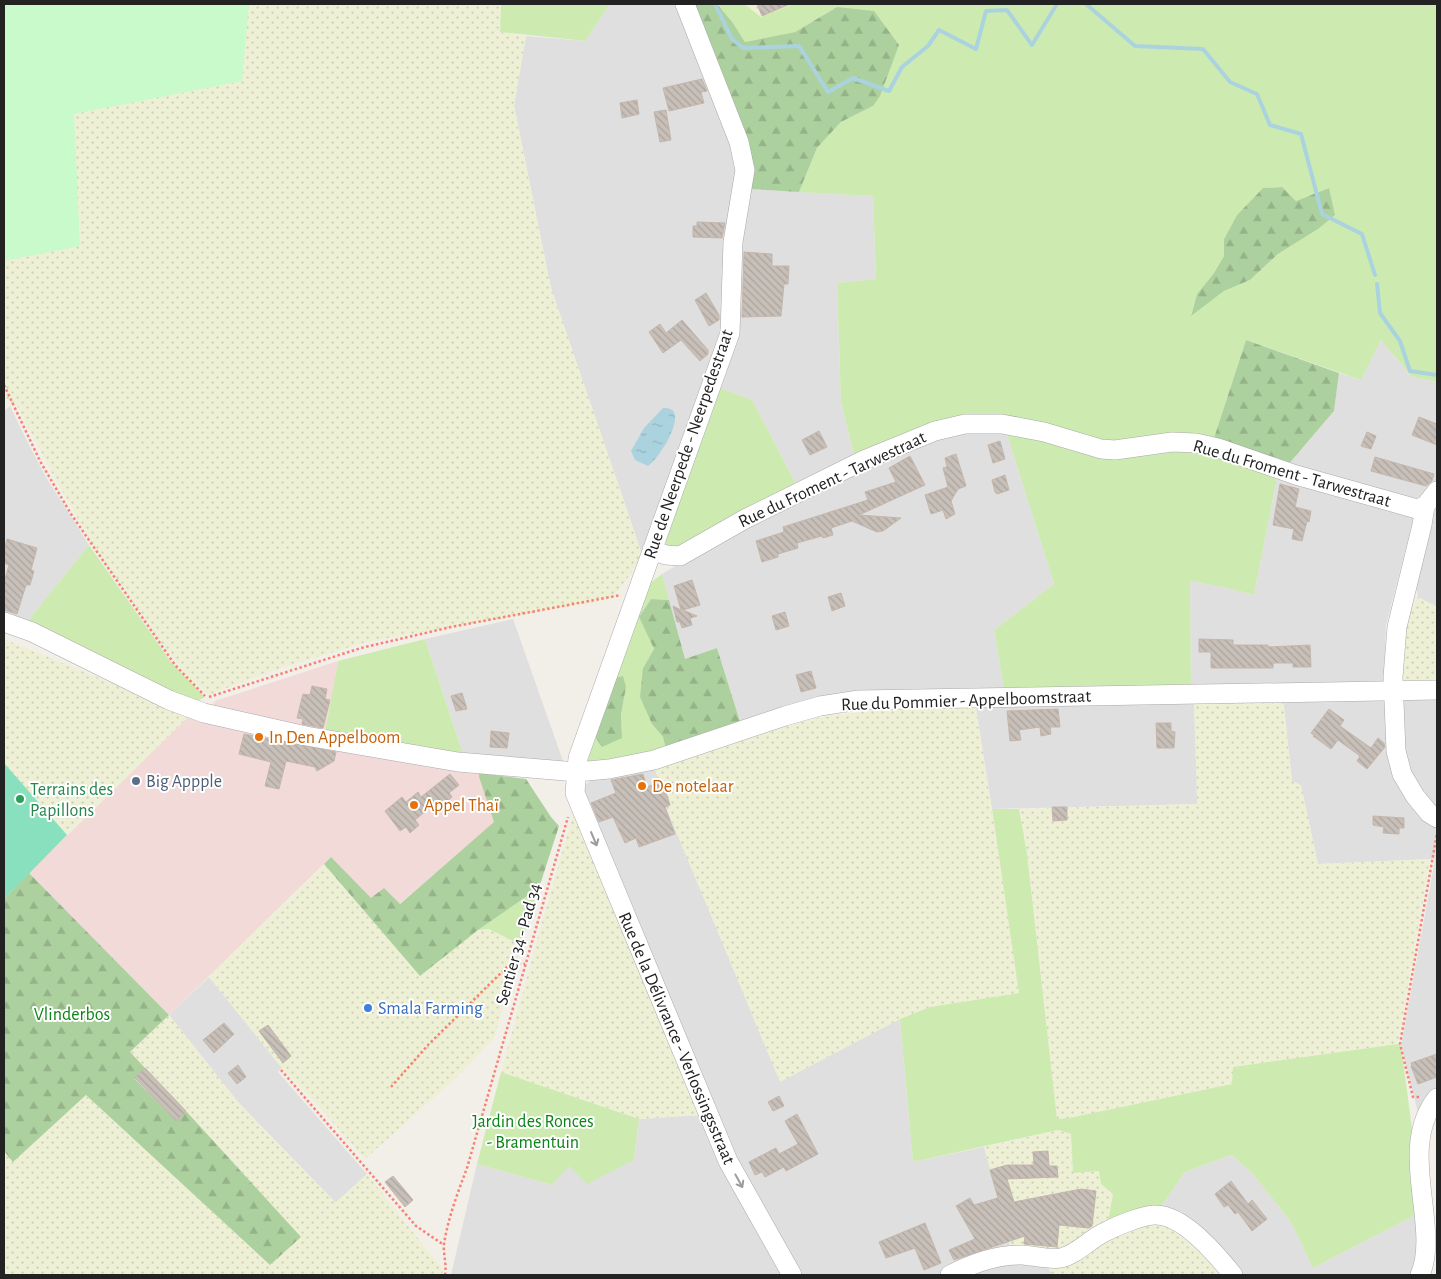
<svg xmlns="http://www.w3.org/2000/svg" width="1441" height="1279" font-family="'Alegreya Sans',sans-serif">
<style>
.residential{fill:#e0dfdf}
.commercial{fill:#f2dad9}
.farmland{fill:url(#farmland-dots)}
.grass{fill:#cdebb0;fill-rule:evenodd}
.forest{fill:url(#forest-firs)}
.park{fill:#c8facc}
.pitch{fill:#88e0be}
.water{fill:url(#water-ripples)}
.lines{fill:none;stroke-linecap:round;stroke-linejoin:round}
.stream{stroke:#aad3df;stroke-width:4}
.building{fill:url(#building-back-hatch);stroke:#c4b6ab}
.minor-casing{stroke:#a9a9a9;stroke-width:20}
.path{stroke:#fa8072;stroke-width:2.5;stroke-dasharray:2.5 2.5;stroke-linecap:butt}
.minor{stroke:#fff;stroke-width:19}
.oneway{stroke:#9c9c9c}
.food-dot{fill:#e8710a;stroke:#fff;stroke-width:2}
.service-dot{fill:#5c6f8a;stroke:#fff;stroke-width:2}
.leisure-dot{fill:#2e9e5b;stroke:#fff;stroke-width:2}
.shop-dot{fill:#3f7fe0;stroke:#fff;stroke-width:2}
.labels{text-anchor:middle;stroke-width:4;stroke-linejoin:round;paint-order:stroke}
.street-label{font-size:18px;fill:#222;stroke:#fff}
.food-label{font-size:18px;fill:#c56008;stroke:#fff;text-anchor:start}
.service-label{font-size:18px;fill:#4e5e75;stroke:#fff;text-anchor:start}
.leisure-label{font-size:18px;fill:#27864d;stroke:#fff;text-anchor:start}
.shop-label{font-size:18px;fill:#366cbe;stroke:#fff;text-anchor:start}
.park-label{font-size:18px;fill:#0c8416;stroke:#fff}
</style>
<defs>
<pattern id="farmland-dots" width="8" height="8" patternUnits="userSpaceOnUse" patternTransform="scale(1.25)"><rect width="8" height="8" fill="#eef0d5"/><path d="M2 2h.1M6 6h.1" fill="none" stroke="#ccceb7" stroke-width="1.8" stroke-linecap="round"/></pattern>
<pattern id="forest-firs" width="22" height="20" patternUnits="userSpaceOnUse" patternTransform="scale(1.25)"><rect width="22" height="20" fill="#add19e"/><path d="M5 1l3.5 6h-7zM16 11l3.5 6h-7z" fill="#95b388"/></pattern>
<pattern id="water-ripples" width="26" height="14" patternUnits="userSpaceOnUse" patternTransform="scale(1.25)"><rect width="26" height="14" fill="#aad3df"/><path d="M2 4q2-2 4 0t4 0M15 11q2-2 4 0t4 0" fill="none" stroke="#92b5bf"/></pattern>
<pattern id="building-back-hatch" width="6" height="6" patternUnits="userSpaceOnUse" patternTransform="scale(1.25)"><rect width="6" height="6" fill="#c7bfb8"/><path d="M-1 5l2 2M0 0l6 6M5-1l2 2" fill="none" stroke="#aba49e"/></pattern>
</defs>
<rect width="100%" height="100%" fill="#f2efe9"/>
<path class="residential" d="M610 4H680L739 165 737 188 873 196 876 279 837 283 841 402 855 459 797 486 752 400 708 383 643 557 551 288 514 105 526 36 585 41Z
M1381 340 1412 377 1437 382V484L1414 516 1386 625 1384 677 1437 699V1087L1430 1094 1419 1116 1401 1046 1435 859 1318 864 1301 786 1292 781 1283 698 1191 687 1190 581 1227 588 1254 595 1277 478 1334 411 1339 373 1361 380Z
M10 406 28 443 46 477 89 545 26 623 4 616V411Z
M1006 431 1054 584 994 630 1004 689 741 725 717 648 685 660 662 574 742 526 940 433Z
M1437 506V607L1418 597 1416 586 1430 524Z
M513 619 563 761 463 754 425 639Z
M1194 700 1198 804 992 809 975 702Z
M654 765 666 807 780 1081 900 1019 913 1162 984 1147 1009 1238 1010 1252 1046 1262 1052 1275H451L477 1164 552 1185 568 1165 634 1160 639 1119 702 1115 582 788 591 780Z
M209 977 282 1068 278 1072 367 1174 336 1203 238 1102 169 1015Z
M1231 1155 1253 1174 1291 1222 1313 1268 1423 1211 1420 1275H1227L1158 1211 1185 1172Z"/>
<path class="commercial" d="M338 661 325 732 434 766 479 773V777L495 822 399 904 371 899 331 857 169 1015 29 873 190 715 204 718 215 701Z"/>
<path class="farmland" d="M4 4H501L500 32 526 36 514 106 551 288 643 557 612 599 366 642 269 672 208 695 187 676 157 637 91 542 53 475 15 402 10 406 4 390Z
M744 4H794L761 18Z
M1418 597 1437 607V680L1401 681 1404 623Z
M4 639 190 715 67 835 4 763Z
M1283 698 1292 781 1301 785 1318 864 1430 859 1398 1044 1233 1067V1084L1069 1118 1057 1119 1027 854 1019 809 1197 804 1194 700Z
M975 702 1020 993 930 1007 900 1019 780 1082 666 807 654 765 815 718 886 709Z
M573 815H577L702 1115 639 1119 501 1072 543 918Z
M324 864 420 975 478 930 489 929 521 945 494 1038 458 1076 365 1159 312 1099 282 1068 209 977Z
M169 1015 238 1102 335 1203 367 1174 443 1270 442 1275H4V1151L14 1161 86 1095 270 1265 300 1237 186 1111 130 1053Z
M1058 1130 1071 1135 1073 1172 1099 1171 1101 1184 1113 1194 1107 1227 1067 1252H1010L1009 1238 984 1147Z
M1155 1220 1186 1233 1227 1275H1052L1046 1262 1106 1237Z"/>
<path class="grass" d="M501 4H610L585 41 500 32Z
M717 4H744L761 17 794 4H1437V382L1412 377 1381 340 1361 380 1246 340 1213 441 1104 443 1016 421 855 459 841 402 837 283 876 279 873 196 799 192 817 148 841 122 873 106 837 7 795 32 745 42 733 23ZM1281 187 1296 201 1329 188 1318 229 1278 254 1250 280 1224 291 1191 315 1197 294 1214 273 1224 256V239L1237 215 1263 188Z
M716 386 752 400 797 486 679 551 667 546 663 536Z
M1006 431 1151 449 1201 452 1277 478 1254 595 1227 588 1190 581 1191 687 1004 689 994 630 1054 584Z
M89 545 171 662 205 697 191 705 26 623Z
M662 574 669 600 651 599 639 617 654 649 643 668 652 724 663 737 666 749 593 764 585 759 592 732 622 738 621 715 626 687 610 679 650 583Z
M425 639 463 754 325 732 338 661Z
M992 809H1019L1027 854 1057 1119 1069 1118 1232 1084 1233 1067 1398 1044 1401 1046 1423 1211 1313 1268 1291 1222 1253 1174 1231 1155 1185 1172 1158 1211 1107 1227 1113 1194 1101 1184 1099 1171 1073 1173 1071 1134 1058 1130 913 1162 900 1019 930 1007 1019 993Z
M539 888 521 945 489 929 478 930Z
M501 1072 639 1119 634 1160 587 1184 569 1166 552 1185 477 1164Z"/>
<path class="forest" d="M692 4H717L733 23 745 42 795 32 837 7 874 11 899 45 880 96 873 106 841 122 817 148 799 192 750 189Z
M1282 187 1296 201 1329 188 1335 215 1318 229 1278 254 1250 280 1224 291 1191 316 1197 294 1214 273 1224 256V239L1237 215 1263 188Z
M1246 340 1339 373 1334 411 1287 466 1213 441Z
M651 599 669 600 685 659 717 648 741 725 666 749 663 737 652 724 640 697 643 668 654 649 639 617Z
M623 676 626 687 621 715 622 738 602 747 592 732 610 679Z
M479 773 526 779 551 817 559 826 539 888 478 930 420 976 324 864 331 857 371 898 384 888 400 904 494 822 479 777Z
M29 873 169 1015 130 1052 145 1068 135 1079 176 1121 186 1111 301 1237 270 1265 86 1095 13 1162 4 1151V899Z"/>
<path class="park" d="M4 4H249L242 81 74 114 80 246 4 261Z"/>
<path class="pitch" d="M4 763 67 835 4 899Z"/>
<path class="water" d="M663 408C666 408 672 408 674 412 680 425 659 458 648 466L635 460 631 451 644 428Z"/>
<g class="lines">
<path class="stream" d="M715 4 732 39 743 48 799 46 828 92 853 78 889 91 902 67 928 46 939 30 976 49 986 11 1007 10 1032 45 1057 4
M1086 4 1135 46 1203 49 1230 82 1257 94 1270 125 1301 134 1322 214 1362 234 1375 275
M1377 284 1380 313 1400 341 1410 371 1437 375"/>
</g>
<path class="building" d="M757 4H790L762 16Z
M702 79 707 91 701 92 704 103 669 111 663 88Z
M637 100 639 114 622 118 620 103Z
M666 110 671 140 660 142 654 112Z
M697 222 725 223 722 238 693 237V226H697Z
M744 252 772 254V266H789L788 284H784L781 316 742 317Z
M706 293 719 315V320L709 326 695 300Z
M682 320 708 350V354L700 361 681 340 663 353 649 332 660 324 666 333Z
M1419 417 1437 424V445L1412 435Z
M819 431 827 447 810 455 802 440Z
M1367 432 1376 436 1371 449 1361 446Z
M1000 441 1005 459 993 463 988 445Z
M956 454 966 486 958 489 951 501 955 514 946 519 943 510 931 514 925 495 948 487 943 468 947 467 945 458Z
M910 456 925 485 859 515 901 518 883 531 877 532 852 521 831 528 833 535 823 538 822 536 797 543 798 548 778 554V557L762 562 756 541 784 532 783 527 868 500 865 492 896 482 889 468Z
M1375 457 1434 474 1432 481 1426 486 1371 471Z
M1005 475 1009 490 997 494 995 492 992 480Z
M1280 484 1299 489 1295 507 1311 511 1309 522 1307 521 1302 541 1292 539 1294 529 1273 525Z
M7 539 37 548 31 570 34 571 30 585H26L17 614 4 610V582L9 565 4 563V550Z
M692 580 700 605 683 610 697 616 690 618 692 625 682 628 680 622H677L673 606 681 610 674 586Z
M841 593 845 606 832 611 828 597Z
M785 612 789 626 776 630 772 616Z
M1199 639 1233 640V645H1268V647L1310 645 1311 667H1293V663H1273V668H1211V652H1199Z
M811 671 816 688 801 692 796 675Z
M312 686 327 689 325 699 330 700 323 728 302 724 303 719 297 718 303 694 310 695Z
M462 693 467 709 456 711 451 696Z
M1058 709 1060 727H1050L1051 734 1041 736 1040 727 1019 730 1021 740 1010 741 1007 711Z
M1329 709 1344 720 1340 726 1371 748 1378 738 1384 743 1385 747 1367 769 1357 761 1360 756 1338 740 1331 749 1313 736 1314 735 1311 733Z
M1156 723H1171V731L1175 732 1174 748H1157Z
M491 731 509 733 507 748 490 747Z
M244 734 336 752 334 761 317 771 315 767 286 761 279 789 265 786 271 762 239 754Z
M450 774 459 785 449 793 452 797 443 805 439 800 415 820 419 825 410 833 406 827 400 831 385 811 402 797 406 802 418 792 421 797Z
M643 774 647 787 662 781 670 805 665 807 675 834 639 847 636 838 625 843 613 817 599 822 591 803 616 793 611 780Z
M1052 807H1067V820L1053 821Z
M1373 816 1404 818V828H1399V834L1383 833 1384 827 1373 825Z
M224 1023 234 1034 214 1053 203 1040Z
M268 1025 291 1056 283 1063 259 1031Z
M1437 1054V1077L1418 1084 1411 1066H1412L1411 1063Z
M238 1065 246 1077 237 1084 228 1073Z
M145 1068 186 1111 176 1121 135 1078Z
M779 1096 784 1106 773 1111 768 1102Z
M797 1114 818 1154 786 1171 784 1167 765 1177 762 1172 755 1175 749 1162 776 1148 779 1154 798 1144 785 1121Z
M1048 1151 1049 1166H1057L1058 1177 1007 1179 1014 1202 1081 1189 1096 1191 1092 1226 1089 1228 1059 1225 1057 1247 1024 1244 1025 1236 954 1260 949 1250 975 1239 956 1206 970 1198 974 1205 998 1198 990 1170 1007 1165H1034L1033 1152Z
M393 1176 413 1200 405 1207 385 1182Z
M1231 1181 1248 1204 1252 1200 1267 1219 1252 1231 1238 1212 1235 1214 1228 1205 1224 1207 1215 1194Z
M925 1223 941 1263 924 1270 915 1248 886 1258 879 1242Z"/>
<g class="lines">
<defs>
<path id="minor" d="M685 4 739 142 745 170 733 242 730 333 578 758 575 793 728 1161 792 1275
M1437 491 1425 506 1422 525 1397 627 1393 677 1396 751 1402 774 1415 796 1429 813 1437 818
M652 550 666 555 680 556 745 519 864 460 935 431 965 424H1002L1044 432 1101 449 1115 450 1172 442 1196 443 1218 448 1296 475 1417 509 1425 506
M4 622 32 632 169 700 204 713 306 736 458 762 577 772 609 769 654 760 785 716 820 706 859 700 1437 690
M950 1275C971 1264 998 1254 1023 1255 1034 1256 1050 1260 1061 1258 1077 1254 1089 1240 1103 1233 1116 1226 1140 1216 1154 1215 1182 1213 1217 1255 1233 1275
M1420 1275C1441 1226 1396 1149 1437 1098"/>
</defs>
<use href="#minor" class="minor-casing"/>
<path class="path" d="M4 385 40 461 71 514 175 665 205 696
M209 697 361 648 451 627 621 595
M281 1070 416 1226 444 1245
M391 1087 429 1044 508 966 516 962 525 964
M1419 1097H1413L1400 1044 1437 833
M445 1275C447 1265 443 1254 444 1244 448 1218 458 1192 467 1168L568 817"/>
<use href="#minor" class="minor"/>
</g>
<defs><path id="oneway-shaft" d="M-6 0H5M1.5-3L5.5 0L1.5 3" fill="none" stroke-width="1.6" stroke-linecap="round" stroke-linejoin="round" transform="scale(1.25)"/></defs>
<g class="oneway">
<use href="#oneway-shaft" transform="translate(594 839) rotate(67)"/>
<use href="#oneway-shaft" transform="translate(739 1181) rotate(61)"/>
</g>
<g class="food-dot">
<circle cx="259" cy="737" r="5"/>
<circle cx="642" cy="786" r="5"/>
<circle cx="414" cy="805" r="5"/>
</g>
<circle class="service-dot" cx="136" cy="781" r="5"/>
<circle class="leisure-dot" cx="20" cy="799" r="5"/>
<circle class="shop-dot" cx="368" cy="1008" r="5"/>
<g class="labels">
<g class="street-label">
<text transform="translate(688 444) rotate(-71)" y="6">Rue de Neerpede - Neerpedestraat</text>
<text transform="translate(1292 473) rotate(16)" y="6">Rue du Froment - Tarwestraat</text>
<text transform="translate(832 479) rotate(-25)" y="6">Rue du Froment - Tarwestraat</text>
<text transform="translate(966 700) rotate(-2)" y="6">Rue du Pommier - Appelboomstraat</text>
<text transform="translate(518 944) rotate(-74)" y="6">Sentier 34 - Pad 34</text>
<text transform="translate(677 1038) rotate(67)" y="6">Rue de la Délivrance - Verlossingsstraat</text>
</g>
<g class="food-label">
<text x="269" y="743">In Den Appelboom</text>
<text x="652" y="792">De notelaar</text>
<text x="424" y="811">Appel Thaï</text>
</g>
<g class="service-label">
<text x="146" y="787">Big Appple</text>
</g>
<g class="leisure-label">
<text x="30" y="795">Terrains des<tspan x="30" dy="21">Papillons</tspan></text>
</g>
<g class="shop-label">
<text x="378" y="1014">Smala Farming</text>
</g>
<g class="park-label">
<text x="72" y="1020">Vlinderbos</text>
<text x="533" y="1127">Jardin des Ronces<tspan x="533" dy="21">- Bramentuin</tspan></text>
</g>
</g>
<rect width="1441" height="1279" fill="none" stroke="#222222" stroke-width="10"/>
</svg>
